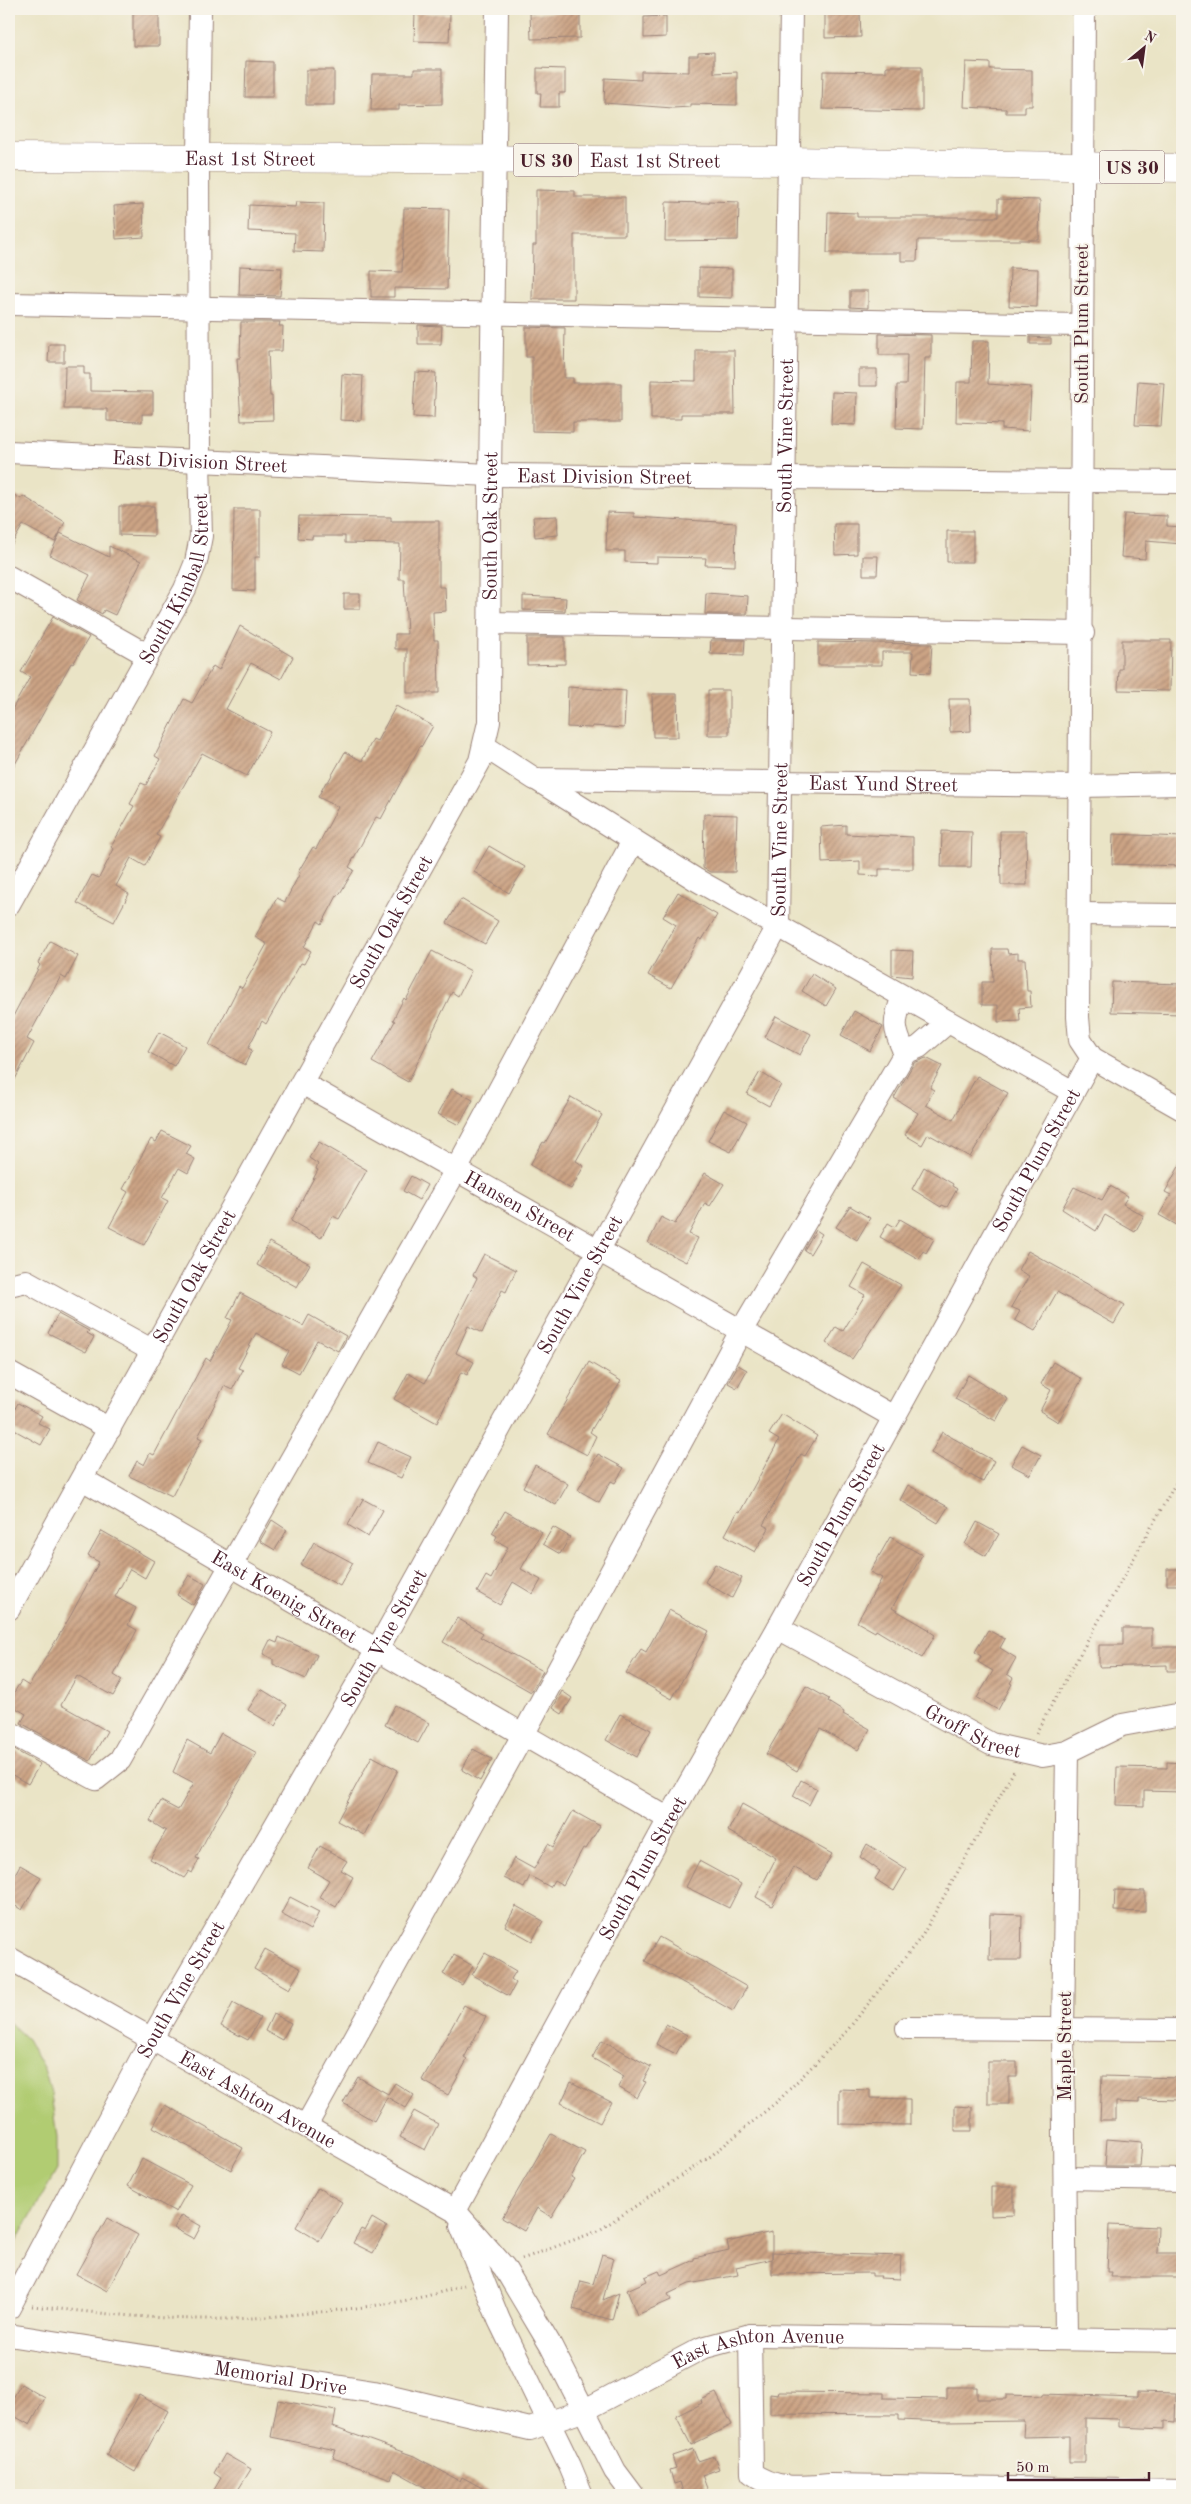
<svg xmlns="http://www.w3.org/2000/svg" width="1191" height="2504" font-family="'Old Standard TT',serif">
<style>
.garden{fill:#b1cc72;stroke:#7e764e}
.building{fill:url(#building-hatch)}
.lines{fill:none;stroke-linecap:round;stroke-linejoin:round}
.minor-casing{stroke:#9a8278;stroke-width:24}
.highway-casing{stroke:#9a8278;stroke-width:29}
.path{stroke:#9a8278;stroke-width:3;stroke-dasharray:1 4;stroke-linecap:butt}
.minor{stroke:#fff;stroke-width:22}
.highway{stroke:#fff;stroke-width:28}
.labels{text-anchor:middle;stroke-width:4;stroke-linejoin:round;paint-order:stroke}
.shield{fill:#f7f3e8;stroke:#7e5f64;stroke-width:1}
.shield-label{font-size:19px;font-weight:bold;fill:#4a1f2b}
.street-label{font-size:20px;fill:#4a1f2b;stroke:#f7f3e8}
</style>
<defs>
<pattern id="building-hatch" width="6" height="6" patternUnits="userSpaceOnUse" patternTransform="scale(1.25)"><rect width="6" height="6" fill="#cca485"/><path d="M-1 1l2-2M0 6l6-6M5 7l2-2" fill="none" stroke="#a8856d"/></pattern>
</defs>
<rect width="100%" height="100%" fill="#f7f3e8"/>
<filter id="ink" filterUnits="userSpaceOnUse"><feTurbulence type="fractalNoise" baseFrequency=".02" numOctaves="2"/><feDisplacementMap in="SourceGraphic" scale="10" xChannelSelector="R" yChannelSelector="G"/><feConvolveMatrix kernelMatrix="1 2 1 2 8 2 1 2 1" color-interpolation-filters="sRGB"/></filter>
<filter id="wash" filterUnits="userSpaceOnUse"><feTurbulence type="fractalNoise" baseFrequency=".0096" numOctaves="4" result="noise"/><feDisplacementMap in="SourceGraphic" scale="20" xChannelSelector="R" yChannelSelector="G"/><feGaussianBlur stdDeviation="1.12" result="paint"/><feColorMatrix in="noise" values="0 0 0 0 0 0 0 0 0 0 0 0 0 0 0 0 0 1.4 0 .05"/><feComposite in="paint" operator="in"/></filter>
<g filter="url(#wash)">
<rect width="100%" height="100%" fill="#eae4c6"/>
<path class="garden" d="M9 2022 27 2039 44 2069 51 2093 57 2138V2170L9 2254Z"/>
<g id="blocks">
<path class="building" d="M133 10H159V46H133Z
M580 12V38L531 39 530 13Z
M415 13 450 14 449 42 414 41Z
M860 13 861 37 825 38V14Z
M666 16V37L644 38V17Z
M714 52V73L737 72V105L690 104V107L673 108 604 103 605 78 641 80V71L689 72V56H698V53Z
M246 61 273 62V97H245Z
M966 62 990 63V69L1032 70V106H1025V113H1006V109L964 107Z
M886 66H922V111L822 109 823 71 886 72Z
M537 68 565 69V93H559V107H540L541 93H537Z
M414 69H442V104L399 105V110H371L372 74H414Z
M306 70H334V105H306Z
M536 190 575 191V197H625V235H574V299H532L533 245H536Z
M998 199 1040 200 1039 240H918L917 261H901V253H827L828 212 857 213V217H998Z
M709 201 739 202 738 240 665 241 666 202 709 203Z
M296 202 324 203 323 252 294 251 295 233 248 231 249 205 295 207Z
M143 204 144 237 116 239 114 206Z
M404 208 449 209 447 289 394 288V297H371V271L402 272Z
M240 266 282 268 280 296 239 295Z
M699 268 732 269V298L699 297Z
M1010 268 1038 269 1037 307 1009 306Z
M850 291H868V308L850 307Z
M241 322H280L279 326H283L282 351H268L270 396H272L273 420 241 421 237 358H240Z
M418 325 442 326 441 344H418Z
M526 327 565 328 564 378H573V383H621V422H573V432L532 431V357H526Z
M879 334 931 335V358H925L923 429 896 428 897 385H906L907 355H879Z
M1030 337 1051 338V344H1030Z
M972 341H989L988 384 1031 387 1029 431 1002 429V424L956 422 957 382H971Z
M49 344H64V362H48Z
M696 350H734L735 414H681V419H651V380L696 381Z
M65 366H84V374H90V391L153 392V414H142V422L107 421V409H64Z
M859 369H877V386H859Z
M415 372 436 373 434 418 413 417Z
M342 374 363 376 361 421 340 420Z
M1138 381 1164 383 1161 426 1135 425Z
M832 392 857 393 856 425 831 424Z
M9 492 21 499 23 496 65 522 55 542 23 525 9 549Z
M119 506H154V536L119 535Z
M234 509H260V557H255V591L233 590Z
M607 512 634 513V517L736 523 735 566 705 565 706 558 657 557V563L625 562V551H606Z
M1124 514 1167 516V526L1182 527V544L1146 541 1145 559 1121 557Z
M299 516 391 517V521H439V587H445L446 611 433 612 434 640H438L439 693H407V649H395V634H407L404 579H399L400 544 345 543V536H312V539L298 538Z
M557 516 558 535 535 537 533 517Z
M834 524H857V554L835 555Z
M947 531H973V562H947Z
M60 533 109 557V546L141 561 115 615 104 610 102 614 77 600 90 575 50 555Z
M863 556H878L877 575H863Z
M706 593 748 596 747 614H705Z
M344 594H360V609H344Z
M523 596 566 598 565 611 523 610Z
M53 617 89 637 73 664 71 663 9 775V715L30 677 21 672Z
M240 626 293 657 281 679 251 663 226 709 270 732 247 776 202 753 156 835 160 837 145 866 131 858 116 886 129 894 114 922 77 903 92 875 99 878 114 849 111 847 134 806 130 804 141 783 146 785 160 759 155 756 184 699 192 703 213 666 219 670Z
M527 637H565V664L527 665Z
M711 640H745L744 655 710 654Z
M1122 640H1171L1170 691 1118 690 1119 669H1122Z
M818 642 932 644 930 673 912 672 913 652H882V665H818Z
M568 687 626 691 624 728 592 726V728L567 727Z
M708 690H729V735H708Z
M652 694H677L678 737H653Z
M949 699H970L971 731 950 732Z
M396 706 433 726 421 747 420 746 381 819 376 817 349 867 354 870 339 895 338 894 322 924 318 921 304 947 311 951 304 964 301 963 266 1024 262 1021 248 1048 252 1050 245 1065 209 1045 239 986 242 988 267 944 255 937 277 898 285 902 300 873 298 872 313 847 316 849 338 807 318 797 326 782H328L345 752 362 761 373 739 377 741Z
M704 814 737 815 735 872H710L703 868Z
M846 825V834L913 837V869H879V876L860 875V861L822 863 821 827Z
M942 831 972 832 971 867H941Z
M1000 831H1026L1027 885H1001Z
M1113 834 1182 837V866L1112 864Z
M489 846 525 867 509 893 474 872Z
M678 892 717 915 702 940 699 938 671 988 648 975 676 925 663 917Z
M461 899 498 921 485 944 447 923Z
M50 941 78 956 66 979 61 976 27 1039 34 1043 9 1091V1024L40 965 38 963Z
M992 949H1007L1008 954 1018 953V959H1025L1027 991H1030L1031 1007 1019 1008 1020 1021 998 1022V1005H982V982H993Z
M892 950 913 951 912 977 892 975Z
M432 951 471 971 458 996 452 992 408 1082 372 1062 395 1021 393 1020 404 998 406 1000Z
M812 974 836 989 826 1006 802 991Z
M1112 982 1182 984V1014L1111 1012Z
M854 1011 883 1027 870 1051 841 1035Z
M776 1016 811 1034 800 1055 765 1037Z
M159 1032 185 1046 174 1066 148 1052Z
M926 1058 942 1066 930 1088 934 1090 926 1105 953 1120 977 1076 1008 1093 970 1157 928 1134 922 1145 905 1135 918 1113 894 1098 914 1063Z
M760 1072 781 1085 769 1106 747 1094Z
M452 1089 473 1100 459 1125 438 1114Z
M571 1097 602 1115 576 1161 584 1166 571 1189 530 1165 543 1142 545 1143Z
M724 1110 747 1122 731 1152 708 1141Z
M162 1131 191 1146 186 1154 195 1159 188 1173 179 1168 162 1198 168 1201 144 1245 109 1227 128 1192 123 1189 151 1139 156 1142Z
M319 1142 367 1170 339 1219 333 1216 321 1238 291 1221 318 1170 316 1169 318 1164 309 1158Z
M1182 1161V1228L1159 1215 1171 1195 1165 1192Z
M924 1167 953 1184 952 1186 957 1189 947 1207 942 1205 941 1207 912 1189Z
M705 1173 724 1184 710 1206 705 1203 689 1234 698 1238 686 1262 648 1243 661 1217 675 1224Z
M411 1176 427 1185 419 1200 403 1191Z
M1110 1186 1128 1196 1123 1204 1144 1216 1135 1232 1105 1215 1096 1231 1062 1209 1074 1187 1102 1200Z
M850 1206 870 1218 857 1240 836 1227Z
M900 1219 934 1239 926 1253 923 1251 919 1259 880 1237 888 1223 895 1227Z
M816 1230 822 1234 810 1254 804 1250Z
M269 1242 310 1264 297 1287 257 1265Z
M1028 1251 1125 1305 1114 1324 1057 1292 1035 1331 1015 1320 1020 1311 1011 1307 1029 1276 1018 1270Z
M484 1254 516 1270 506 1292 502 1290 482 1333 468 1326 456 1353 474 1362 467 1375 461 1372 437 1423 394 1399 408 1373 425 1383 477 1278 473 1275Z
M864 1264 901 1285 852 1359 826 1343 836 1327 843 1331 865 1295 851 1287Z
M240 1293 303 1326 309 1315 346 1336 338 1351 317 1340 299 1373 282 1364 289 1351 256 1333 238 1368 243 1370 232 1390 224 1386 198 1437 202 1439 172 1496 129 1476 137 1461 144 1465 150 1453 154 1455 206 1358 210 1361 232 1320 227 1318Z
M58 1314 89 1331 87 1333 94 1337 86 1352 48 1333Z
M589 1362 621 1381 590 1432 596 1436 587 1455 548 1434Z
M1053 1362 1082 1379 1058 1422 1040 1411 1051 1390 1041 1384Z
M738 1365 747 1370 737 1388 728 1383Z
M968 1375 1008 1399 996 1421 955 1399Z
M18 1403 42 1416 38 1423 50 1429 41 1445 9 1427V1420Z
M782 1414 817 1436 805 1456 801 1454 763 1525 769 1528 755 1552 725 1535 738 1511 740 1512 779 1440 769 1434Z
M942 1432 994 1461 983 1482 931 1453Z
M378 1442 411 1457 401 1478 368 1463Z
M1022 1445 1041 1455 1030 1475 1011 1465Z
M598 1454 624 1468 615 1483 611 1481 599 1502 578 1490Z
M535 1465 568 1484 556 1505 523 1487Z
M908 1485 948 1507 938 1523 900 1500Z
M363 1499 383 1510 368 1537 348 1525Z
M505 1511 542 1532 521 1569 541 1580 533 1594 513 1582 500 1605 477 1592 486 1576 491 1579 508 1547 495 1540 497 1536 492 1533Z
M272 1520 287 1530 275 1550 260 1541Z
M977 1522 999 1534 986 1556 965 1544Z
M553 1527 570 1537 560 1554 543 1544Z
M102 1531 154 1561 145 1578 130 1569 115 1597 136 1608 128 1625 137 1630 114 1675 122 1680 113 1696 77 1676 61 1705 107 1731 90 1761 21 1723 26 1714 9 1704V1701L21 1681 29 1686 71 1615 99 1562 88 1556Z
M890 1537 922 1555 892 1608 930 1630 929 1631 935 1635 922 1658 876 1630 875 1632 857 1622 882 1578 870 1572Z
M314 1542 353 1563 340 1586 301 1565Z
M715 1564 742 1578 732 1598 705 1582Z
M1167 1569H1182V1585H1167Z
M189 1575 205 1584 193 1605 177 1595Z
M669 1610 709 1631 672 1699 626 1673 641 1649 646 1652Z
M457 1618 483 1633 480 1637 543 1671 531 1692 443 1642Z
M1123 1628H1152V1647H1182V1671H1167V1665L1099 1667V1645H1123Z
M988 1630 1005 1639 1000 1648 1016 1658 1007 1674 1013 1678 1010 1683 1012 1684 998 1710 977 1698 993 1671 978 1662 981 1656 975 1652Z
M279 1637 317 1655 306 1679 273 1664V1659L263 1654 270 1640 277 1643Z
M806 1686 829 1699 828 1702 844 1712 843 1714 870 1729 858 1750 820 1729 797 1771 766 1754Z
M261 1689 287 1705 275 1726 248 1710Z
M562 1691 572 1698 562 1714 553 1708Z
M395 1705 429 1723 418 1743 385 1725Z
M620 1714 651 1730 637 1757 606 1740Z
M221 1733 257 1753 215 1822 196 1858 199 1859 192 1873 189 1871 184 1878 150 1859 166 1831 150 1821 161 1801 178 1810 194 1783 173 1772 187 1740 210 1753Z
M9 1747 40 1764 28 1784 9 1773Z
M473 1749 492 1759 480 1781 462 1770Z
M372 1756 398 1770 364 1835 337 1821Z
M1167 1762 1182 1763V1792L1144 1791V1806L1116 1805 1117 1767 1167 1768Z
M801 1780 817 1789 809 1805 793 1796Z
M742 1804 832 1854 817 1880 793 1867 772 1906 756 1897 776 1858 728 1831Z
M573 1811 600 1826 586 1849 583 1848 563 1885 554 1880 550 1887 530 1876 524 1888 504 1878 514 1858 534 1869 548 1844 553 1847Z
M867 1844 907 1869 894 1891 875 1879 880 1871 860 1857Z
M320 1846 347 1861 341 1870 353 1877 336 1907 319 1897 329 1880 308 1868Z
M699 1861 741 1884 729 1908 686 1887Z
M20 1865 41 1877 22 1910 9 1902V1885Z
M1115 1890 1145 1891V1912L1114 1911Z
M290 1897 319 1912 310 1930 281 1914Z
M516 1906 543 1921 532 1941 505 1926Z
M990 1914 1022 1915 1021 1960H989Z
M659 1937 747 1987 733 2011 645 1961Z
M265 1949 301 1969 289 1989 254 1969Z
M485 1953 516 1971 511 1979 516 1983 509 1996 472 1975Z
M454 1955 473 1966 462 1985 443 1974Z
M233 2003 260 2018 248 2040 221 2026Z
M464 2005 486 2017 464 2058 467 2060 448 2095 422 2080Z
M273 2014 291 2023 282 2040 265 2031Z
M666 2024 687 2035 676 2054 656 2044Z
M602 2040 651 2067 643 2081 646 2082 637 2098 618 2087 624 2076 592 2058Z
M988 2062H1017V2077H1009V2104H988Z
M1102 2076 1180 2078 1179 2100 1139 2099V2103L1116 2102V2120H1100Z
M358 2077 388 2094 395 2083 414 2095 406 2108 387 2097 374 2121 343 2103Z
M571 2082 611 2102 600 2123 561 2103Z
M839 2089 870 2090V2098L910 2099V2125L839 2124Z
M165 2105 243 2148 231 2170 153 2127Z
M955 2106 972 2107V2131H955Z
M414 2111 438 2124 425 2150 400 2137Z
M551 2134 585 2152 571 2177 574 2179 551 2217 537 2208 524 2231 502 2218Z
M1107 2139 1142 2142 1140 2166H1105Z
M142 2159 191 2185 176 2212 128 2186Z
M991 2187H1014V2215L991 2216Z
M318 2188 342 2202 319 2241 296 2227Z
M182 2215 201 2226 194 2239 174 2228Z
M107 2218 138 2235 107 2291 76 2274Z
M372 2218 387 2227 373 2253 353 2243 361 2229 365 2231Z
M1109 2225 1158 2227 1157 2253H1182V2277H1110L1111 2272H1107Z
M772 2232V2259L736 2267 738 2275 689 2284 668 2294 671 2300 637 2315 627 2290 647 2281 645 2277 659 2271 661 2275 694 2260V2258L729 2250 727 2242Z
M772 2252 901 2256 900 2279 880 2278 881 2276H872V2273L772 2274Z
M602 2254 614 2258 603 2300 619 2293 612 2320 573 2309 581 2281 593 2284Z
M21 2384 45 2398 30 2425 9 2413V2405Z
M947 2387H977V2399H1006V2395L1043 2396V2394L1137 2397V2392L1176 2393 1175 2422 1165 2421V2429L1119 2427V2419L1085 2418V2462H1069V2436L1023 2437 1024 2421 946 2422 899 2420V2415L770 2414V2394L778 2395 779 2392 884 2393V2398L947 2399Z
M716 2393 732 2425 691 2445 676 2416 702 2403 701 2400Z
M139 2395 168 2411 135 2472 106 2455Z
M278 2400 336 2411 333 2427 414 2456 460 2481 462 2477 495 2495H439L394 2470 391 2479 333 2458 336 2450 271 2437Z
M693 2449 698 2461 714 2456 719 2469 702 2475 708 2491 694 2495H684L680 2482 674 2484 670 2470 676 2468 672 2456Z
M225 2454 251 2469 235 2495H211L221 2478 214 2473Z"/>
</g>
</g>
<g filter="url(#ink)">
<use href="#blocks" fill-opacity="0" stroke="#9a8278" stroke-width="1"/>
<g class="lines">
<defs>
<g id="minor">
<path d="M1084 9C1081 345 1082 681 1078 1017L1080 1040 1092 1058 1182 1109"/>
<path d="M9 304 1080 325"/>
<path id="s1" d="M9 452 490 475 1182 482"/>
<path d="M9 577 147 655"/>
<path d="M489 623 1083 633"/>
<path id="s2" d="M484 746 535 779 1081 786 1182 784"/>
<path d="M536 779 695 879 1073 1092"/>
<path id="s3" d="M9 904 185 589 196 562 201 536 199 461 198 158 200 9"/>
<path d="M1079 914 1182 915"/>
<path d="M903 997C893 1021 893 1029 905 1053"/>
<path id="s4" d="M302 1083 894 1417"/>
<path d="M9 1285 26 1281 153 1351"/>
<path d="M9 1373 110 1429"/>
<path id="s5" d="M82 1479 669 1819"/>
<path id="s6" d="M9 1609 480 761 489 722 490 475 497 9"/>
<path id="s7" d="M778 1628 991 1744 1043 1756 1067 1752 1122 1725 1182 1714"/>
<path d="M9 1732 96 1779 120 1760 456 1170 633 841"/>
<path id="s8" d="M9 1958 455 2211 504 2267 551 2346 615 2471 633 2495"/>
<path d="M907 2028 1182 2030"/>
<path d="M306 2126 523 1735 741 1331 905 1053 919 1047 948 1022"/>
<path d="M1065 2178 1182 2180"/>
<path id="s9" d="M455 2211 669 1819 778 1628 1092 1058"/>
<path d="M461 2226 499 2320 570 2466 582 2495"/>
<path id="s10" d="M9 2308 152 2038 377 1650 778 926 791 9"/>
<path id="s11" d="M9 2335 374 2392 530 2429 585 2410 702 2348 750 2335 1182 2341"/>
<path d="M750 2335 752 2473C778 2491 800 2487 830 2485L1182 2491"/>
<path d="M1066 2339 1063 2029 1067 1752"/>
</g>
<g id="highway">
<path id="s12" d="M9 157 788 161 1182 168"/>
</g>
</defs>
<use href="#minor" class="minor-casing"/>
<use href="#highway" class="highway-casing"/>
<path class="path" d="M1036 1733 1182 1472
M522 2259 598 2231 711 2156 779 2100 846 2032 922 1936 1015 1769
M32 2306C89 2312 148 2319 206 2319 247 2320 289 2315 330 2311 376 2306 421 2300 464 2285"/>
<use href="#minor" class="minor"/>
<use href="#highway" class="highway"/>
</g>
</g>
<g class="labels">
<g class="shield">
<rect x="513.5" y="143.5" width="65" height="33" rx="4"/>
<rect x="1099.5" y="150.5" width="65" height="33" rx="4"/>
</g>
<g class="shield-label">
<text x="546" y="167">US 30</text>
<text x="1132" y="174">US 30</text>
</g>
<g class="street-label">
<text dy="7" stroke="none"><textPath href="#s12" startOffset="241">East 1st Street</textPath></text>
<text dy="7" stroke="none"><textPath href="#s12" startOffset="646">East 1st Street</textPath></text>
<text transform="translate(1081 324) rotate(-90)" y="7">South Plum Street</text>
<text dy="7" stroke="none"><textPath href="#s10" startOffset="2072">South Vine Street</textPath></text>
<text dy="7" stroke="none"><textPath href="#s1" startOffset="191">East Division Street</textPath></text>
<text dy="7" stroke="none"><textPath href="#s1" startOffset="596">East Division Street</textPath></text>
<text dy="7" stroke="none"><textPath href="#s6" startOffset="1206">South Oak Street</textPath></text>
<text dy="7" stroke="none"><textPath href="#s3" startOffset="368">South Kimball Street</textPath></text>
<text dy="7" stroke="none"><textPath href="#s2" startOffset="409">East Yund Street</textPath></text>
<text dy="7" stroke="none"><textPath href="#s10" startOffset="1668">South Vine Street</textPath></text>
<text dy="7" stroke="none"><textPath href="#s6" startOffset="786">South Oak Street</textPath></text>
<text dy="7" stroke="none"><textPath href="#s9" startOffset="1201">South Plum Street</textPath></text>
<text dy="7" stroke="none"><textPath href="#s4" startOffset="250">Hansen Street</textPath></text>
<text dy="7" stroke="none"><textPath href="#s6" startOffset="381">South Oak Street</textPath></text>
<text dy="7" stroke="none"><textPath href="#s10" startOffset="1172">South Vine Street</textPath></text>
<text dy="7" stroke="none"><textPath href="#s9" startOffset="796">South Plum Street</textPath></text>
<text dy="7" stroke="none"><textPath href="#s5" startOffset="234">East Koenig Street</textPath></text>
<text dy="7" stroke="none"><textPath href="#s10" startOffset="768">South Vine Street</textPath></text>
<text dy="7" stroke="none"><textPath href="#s7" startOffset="221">Groff Street</textPath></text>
<text dy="7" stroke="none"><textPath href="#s9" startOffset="391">South Plum Street</textPath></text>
<text dy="7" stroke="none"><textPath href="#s10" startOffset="362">South Vine Street</textPath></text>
<text transform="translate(1064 2046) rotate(-90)" y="7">Maple Street</text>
<text dy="7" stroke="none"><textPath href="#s8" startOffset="286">East Ashton Avenue</textPath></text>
<text dy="7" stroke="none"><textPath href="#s11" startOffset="776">East Ashton Avenue</textPath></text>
<text dy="7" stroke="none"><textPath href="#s11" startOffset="275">Memorial Drive</textPath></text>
</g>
</g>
<rect width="1191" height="2504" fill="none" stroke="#f7f3e8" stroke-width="30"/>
<g transform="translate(1144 48) rotate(29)" stroke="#f7f3e8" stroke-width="4" paint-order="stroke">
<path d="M0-4L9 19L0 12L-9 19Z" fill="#4a1f2b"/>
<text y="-8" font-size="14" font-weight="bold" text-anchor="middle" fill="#4a1f2b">N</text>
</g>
<path d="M1008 2472v8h141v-8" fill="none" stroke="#4a1f2b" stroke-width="2.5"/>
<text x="1016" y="2472" font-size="15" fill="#4a1f2b" stroke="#f7f3e8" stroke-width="4" paint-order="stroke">50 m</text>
</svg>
